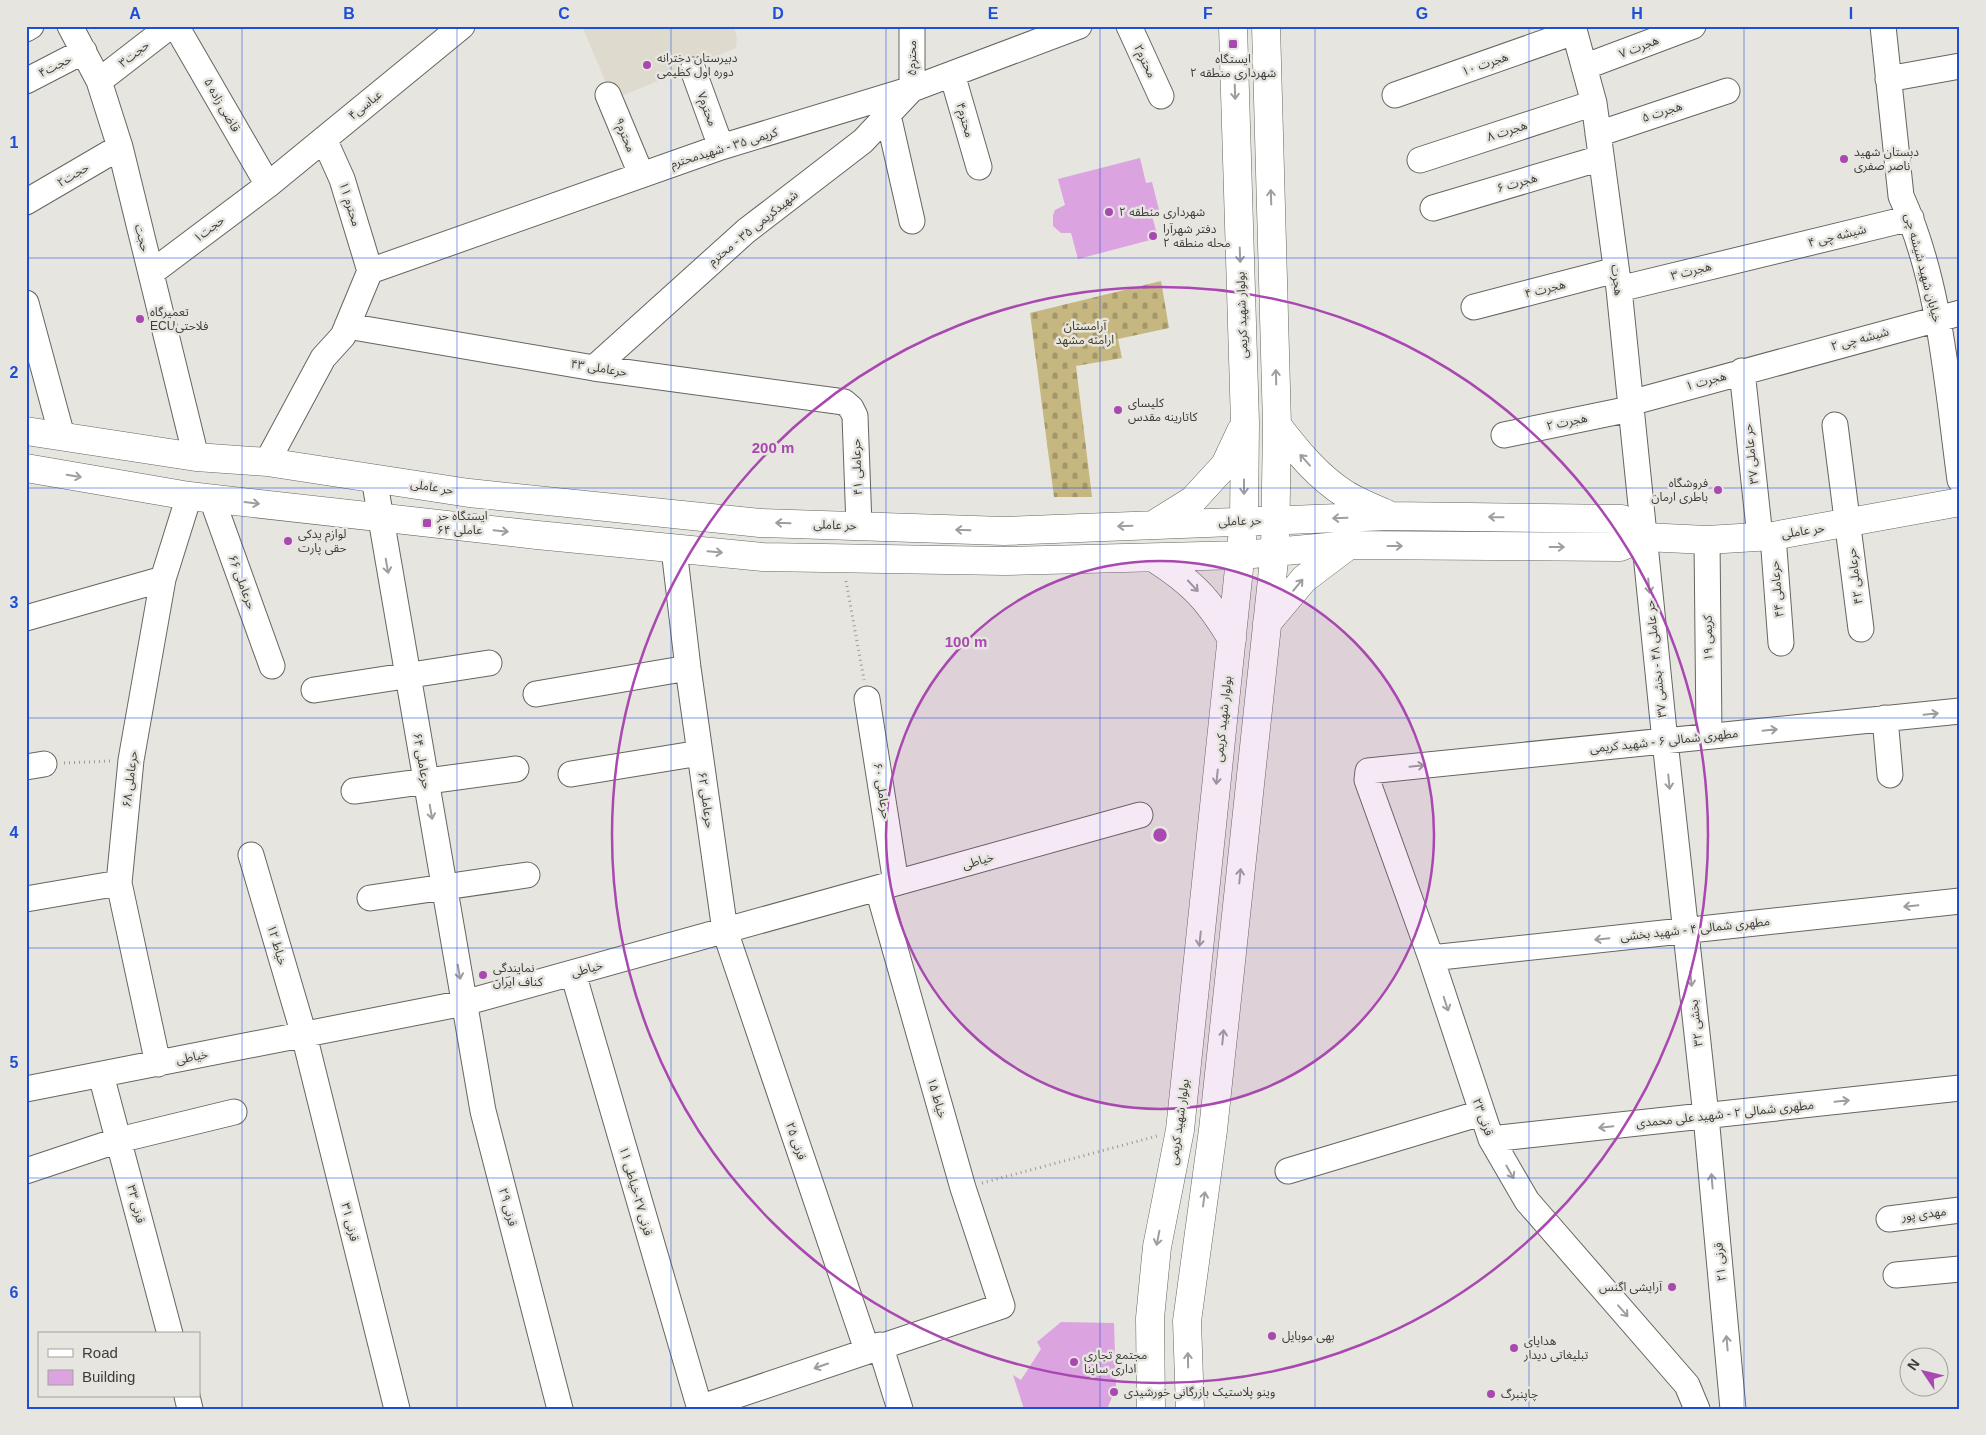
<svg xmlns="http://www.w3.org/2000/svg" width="1986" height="1435" font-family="Helvetica,'Noto Sans Arabic',sans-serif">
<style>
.built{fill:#dedbce}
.cemetery{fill:url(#cemetery-stones)}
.building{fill:#dba3df}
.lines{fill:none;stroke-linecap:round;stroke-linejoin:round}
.minor-casing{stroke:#666560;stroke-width:27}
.major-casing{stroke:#666560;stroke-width:29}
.path{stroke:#9b9a96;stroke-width:3;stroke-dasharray:1 4;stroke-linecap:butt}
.minor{stroke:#fff;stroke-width:25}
.major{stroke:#fff;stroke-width:28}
.oneway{stroke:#9e9e9c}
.grid{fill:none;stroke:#1d4ed8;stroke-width:1;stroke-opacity:0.55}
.ring{fill:none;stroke:#a848b0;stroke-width:2.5}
.poi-dot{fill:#a848b0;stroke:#e6e5df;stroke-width:2}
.labels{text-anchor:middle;stroke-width:5;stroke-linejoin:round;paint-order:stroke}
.street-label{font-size:12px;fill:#3d3c3a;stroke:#e6e5df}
.poi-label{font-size:12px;fill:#3d3c3a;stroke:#e6e5df;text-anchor:start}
.park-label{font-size:12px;fill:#453b18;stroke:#e6e5df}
.centre{fill:#a848b0;stroke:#e6e5df;stroke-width:2.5}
.ring-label{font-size:15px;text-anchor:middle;font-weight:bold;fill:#a848b0;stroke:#e6e5df;stroke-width:5;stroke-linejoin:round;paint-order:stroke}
.neatline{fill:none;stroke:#1d4ed8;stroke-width:2}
.grid-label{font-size:16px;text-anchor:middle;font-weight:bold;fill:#1d4ed8}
</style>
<defs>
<pattern id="cemetery-stones" width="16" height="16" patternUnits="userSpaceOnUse" patternTransform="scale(1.25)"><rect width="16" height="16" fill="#c6b780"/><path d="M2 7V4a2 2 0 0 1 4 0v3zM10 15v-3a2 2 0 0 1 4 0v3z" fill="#a2966a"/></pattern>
</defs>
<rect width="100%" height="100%" fill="#e6e5df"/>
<path class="built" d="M582 26H733L737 37 736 48 617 98 606 83Z"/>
<path class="cemetery" d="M1161 281 1169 328 1118 339 1122 358 1076 366 1092 497H1054L1030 313Z"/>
<path class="building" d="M1140 158 1146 183 1152 182 1159 210 1151 212 1158 238 1078 259 1071 233H1061L1053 226V215L1055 210 1065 205 1058 179Z
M1061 1322 1114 1323 1116 1388 1107 1409H1024L1013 1375 1021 1380 1041 1349 1037 1342Z"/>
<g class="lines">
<defs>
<path id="minor" d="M70 26 99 81 120 147 196 457
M176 26 268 185
M1129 26 1161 96
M1573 26 1594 103 1619 289 1665 741 1706 1116 1733 1409
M1883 26 1901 196C1941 284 1947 385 1960 480
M26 29 31 26
M1584 67 1693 26
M693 70 721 147
M952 74 979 167
M1888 79 1960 66
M26 81 84 51
M99 81 170 26
M608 95 641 174
M1395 95 1574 32
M888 115 912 221
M1598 134 1727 91
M324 139 342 179 370 271
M1420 160 1594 103
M26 202 120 147
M1433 208 1601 158
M370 271 721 147 912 89 1079 26
M151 273 268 185 462 26
M1619 289 1911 218
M26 303 62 436
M1474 307 1616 270
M347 326 594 368 844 402 851 408 855 416 859 526
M594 368 746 231 863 141 912 89V26
M1742 371 1760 537
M1630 403 1960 313
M1835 425 1861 629
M1504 435 1630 409
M267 462 323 358 343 336 370 271
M374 478 483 1111 560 1409
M212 499 272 666
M1773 536 1781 643
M1707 540 1709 736
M674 549 688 668 725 931 867 1350
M26 618 163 579
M314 690 489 663
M536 694 688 668
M867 699 896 883
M1885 718 1890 775
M26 767 44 764
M571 774 700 753
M354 791 516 769
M251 855 304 1035 397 1409
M370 898 527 875
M26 899 119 883
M1431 958 1960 901
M573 973 700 1409
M158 1064 119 883 131 760 163 579 189 496
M101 1075 170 1334
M26 1089 464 1003 1140 815
M1491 1139 1960 1088
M26 1171 119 1140 234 1112
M1288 1171 1481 1113
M1889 1219 1960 1210
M1896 1275 1960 1269
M880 1345 900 1409
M187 1396 190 1409
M699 1408 1002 1306 963 1188 878 889
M1697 1409 1687 1385 1527 1201 1491 1139 1431 958 1367 780 1368 771 1960 711"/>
<path id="major" d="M1277 425C1297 451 1317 476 1345 494 1358 502 1373 508 1387 514
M26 431 196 457 267 462 469 493 760 523 1004 531 1389 516 1622 519 1644 537
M26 468 189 496 537 535 763 557 1005 561 1242 555 1349 545 1620 547 1644 537 1707 540 1773 536 1960 502
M1153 525 1193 500 1225 465 1241 431
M1154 558C1193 583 1208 599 1232 639
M1267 623 1304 579 1349 545
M1151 1409 1150 1318 1157 1247 1180 1130 1244 521 1245 423 1233 26
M1190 1409 1187 1321 1213 1130 1275 551 1277 425 1266 26"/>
</defs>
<use href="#minor" class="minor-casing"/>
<use href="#major" class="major-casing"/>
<path class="path" d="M846 581 864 680
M64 763 111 761
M982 1183 1157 1136"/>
<use href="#minor" class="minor"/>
<use href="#major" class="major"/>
</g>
<defs><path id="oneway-shaft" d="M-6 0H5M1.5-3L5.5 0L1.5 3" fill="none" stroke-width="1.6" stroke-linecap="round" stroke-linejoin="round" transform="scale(1.25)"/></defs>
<g class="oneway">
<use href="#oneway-shaft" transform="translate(1235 92) rotate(88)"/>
<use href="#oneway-shaft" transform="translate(1271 197) rotate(-92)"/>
<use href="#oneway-shaft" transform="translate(1240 255) rotate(88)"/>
<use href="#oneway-shaft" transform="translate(1276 377) rotate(-92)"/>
<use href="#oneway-shaft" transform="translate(1305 460) rotate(-132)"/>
<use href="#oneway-shaft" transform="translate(74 476) rotate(10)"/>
<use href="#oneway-shaft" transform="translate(1244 487) rotate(90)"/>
<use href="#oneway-shaft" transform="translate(252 503) rotate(7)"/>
<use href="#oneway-shaft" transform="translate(1496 517) rotate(-179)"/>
<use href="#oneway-shaft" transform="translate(1340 518) rotate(178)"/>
<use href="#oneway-shaft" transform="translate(783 523) rotate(-178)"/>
<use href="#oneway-shaft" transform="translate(1125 526) rotate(178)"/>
<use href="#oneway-shaft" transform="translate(963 530) rotate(-178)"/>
<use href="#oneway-shaft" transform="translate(501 531) rotate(6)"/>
<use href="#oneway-shaft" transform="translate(1395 546)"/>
<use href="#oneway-shaft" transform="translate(1557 547)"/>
<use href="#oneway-shaft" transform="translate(715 552) rotate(5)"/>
<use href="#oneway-shaft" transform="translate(387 566) rotate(80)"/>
<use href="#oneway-shaft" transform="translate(1298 585) rotate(-50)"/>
<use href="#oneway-shaft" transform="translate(1193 586) rotate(47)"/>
<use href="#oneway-shaft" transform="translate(1649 586) rotate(84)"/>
<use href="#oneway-shaft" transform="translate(1931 714) rotate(-6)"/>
<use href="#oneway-shaft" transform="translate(1770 730) rotate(-6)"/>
<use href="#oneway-shaft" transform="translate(1417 766) rotate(-6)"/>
<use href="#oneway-shaft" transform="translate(1217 777) rotate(96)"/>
<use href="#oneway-shaft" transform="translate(1669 782) rotate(84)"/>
<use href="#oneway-shaft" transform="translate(431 812) rotate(80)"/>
<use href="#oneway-shaft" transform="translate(1240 876) rotate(-84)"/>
<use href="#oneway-shaft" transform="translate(1911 906) rotate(174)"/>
<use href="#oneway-shaft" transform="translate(1200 939) rotate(96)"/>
<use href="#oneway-shaft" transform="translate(1602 939) rotate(174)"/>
<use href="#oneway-shaft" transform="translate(459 972) rotate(80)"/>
<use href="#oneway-shaft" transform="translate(1691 979) rotate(84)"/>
<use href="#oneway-shaft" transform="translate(1446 1004) rotate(72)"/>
<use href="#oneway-shaft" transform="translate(1223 1037) rotate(-84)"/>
<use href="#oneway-shaft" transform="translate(1842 1101) rotate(-6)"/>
<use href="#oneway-shaft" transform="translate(1606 1127) rotate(174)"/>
<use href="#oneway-shaft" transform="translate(1510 1172) rotate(60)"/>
<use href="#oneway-shaft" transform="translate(1712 1181) rotate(-95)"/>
<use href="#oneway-shaft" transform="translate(1204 1199) rotate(-82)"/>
<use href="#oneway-shaft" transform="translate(1158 1238) rotate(101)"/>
<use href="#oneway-shaft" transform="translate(1623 1311) rotate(49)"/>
<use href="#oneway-shaft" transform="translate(1727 1343) rotate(-95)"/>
<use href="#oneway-shaft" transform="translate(1188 1360) rotate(-91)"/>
<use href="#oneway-shaft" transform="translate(821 1366) rotate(161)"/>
</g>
<path class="grid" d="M242 26V1409M457 26V1409M671 26V1409M886 26V1409M1100 26V1409M1315 26V1409M1529 26V1409M1744 26V1409M26 258H1960M26 488H1960M26 718H1960M26 948H1960M26 1178H1960"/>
<circle cx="1160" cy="835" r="274" fill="#a848b0" fill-opacity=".12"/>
<g class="ring">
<circle cx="1160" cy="835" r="274"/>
<circle cx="1160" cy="835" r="548"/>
</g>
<g class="poi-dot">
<rect x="1228" y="39" width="10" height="10" rx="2.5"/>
<circle cx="647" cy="65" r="5"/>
<circle cx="1844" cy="159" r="5"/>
<circle cx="1109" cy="212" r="5"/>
<circle cx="1153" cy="236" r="5"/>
<circle cx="140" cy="319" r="5"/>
<circle cx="1118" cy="410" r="5"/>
<circle cx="1718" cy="490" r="5"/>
<rect x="422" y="518" width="10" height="10" rx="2.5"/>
<circle cx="288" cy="541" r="5"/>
<circle cx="483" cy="975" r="5"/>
<circle cx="1672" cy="1287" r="5"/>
<circle cx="1272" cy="1336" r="5"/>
<circle cx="1514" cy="1348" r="5"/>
<circle cx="1074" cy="1362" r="5"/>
<circle cx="1114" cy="1392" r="5"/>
<circle cx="1491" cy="1394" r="5"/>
</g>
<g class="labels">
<g class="street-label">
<text transform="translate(1639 47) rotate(-21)" y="4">هجرت ۷</text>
<text transform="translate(134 54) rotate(-38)" y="4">حجت۳</text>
<text transform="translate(912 58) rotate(-90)" y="4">محترم۵</text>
<text transform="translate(1145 61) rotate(65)" y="4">محترم۲</text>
<text transform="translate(1485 64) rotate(-19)" y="4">هجرت ۱۰</text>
<text transform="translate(55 66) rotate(-27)" y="4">حجت۴</text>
<text transform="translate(222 105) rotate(60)" y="4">قاضی زاده ۵</text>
<text transform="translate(365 105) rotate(-39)" y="4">عباسی۴</text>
<text transform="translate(707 109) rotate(70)" y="4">محترم۷</text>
<text transform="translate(1662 112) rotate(-18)" y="4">هجرت ۵</text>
<text transform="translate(965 120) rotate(74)" y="4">محترم۴</text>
<text transform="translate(1507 131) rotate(-18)" y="4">هجرت ۸</text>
<text transform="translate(625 135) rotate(68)" y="4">محترم۹</text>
<text transform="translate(724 148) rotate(-17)" y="4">کریمی ۳۵ - شهیدمحترم</text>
<text transform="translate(73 175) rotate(-31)" y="4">حجت۲</text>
<text transform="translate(1517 183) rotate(-16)" y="4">هجرت ۶</text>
<text transform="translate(350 204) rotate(73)" y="4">محترم ۱۱</text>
<text transform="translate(753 228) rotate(-39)" y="4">شهیدکریمی ۳۵ - محترم</text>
<text transform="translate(209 229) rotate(-37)" y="4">حجت۱</text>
<text transform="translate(1837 236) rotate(-14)" y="4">شیشه چی ۴</text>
<text transform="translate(142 238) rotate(76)" y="4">حجت</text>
<text transform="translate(1923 268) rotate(75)" y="4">خیابان شهید شیشه چی</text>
<text transform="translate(1691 271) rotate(-14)" y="4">هجرت ۳</text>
<text transform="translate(1617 280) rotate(83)" y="4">هجرت</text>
<text transform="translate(1545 289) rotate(-14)" y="4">هجرت ۴</text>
<text transform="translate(1242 315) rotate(-92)" y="4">بولوار شهید کریمی</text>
<text transform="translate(1860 339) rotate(-15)" y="4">شیشه چی ۲</text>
<text transform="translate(599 368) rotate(9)" y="4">حرعاملی ۴۳</text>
<text transform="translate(1706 381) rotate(-15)" y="4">هجرت ۱</text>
<text transform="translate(1567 422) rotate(-12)" y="4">هجرت ۲</text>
<text transform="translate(1751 454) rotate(-96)" y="4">حر عاملی ۳۷</text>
<text transform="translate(857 467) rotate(-92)" y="4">حرعاملی ۴۱</text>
<text transform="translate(432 487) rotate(9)" y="4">حر عاملی</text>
<text transform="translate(1240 521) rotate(-2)" y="4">حر عاملی</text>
<text transform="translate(835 525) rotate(2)" y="4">حر عاملی</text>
<text transform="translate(1803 531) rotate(-9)" y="4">حر عاملی</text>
<text transform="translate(1855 576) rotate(-97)" y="4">حرعاملی ۴۲</text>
<text transform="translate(242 582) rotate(70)" y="4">حرعاملی ۶۶</text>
<text transform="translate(1777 589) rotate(-95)" y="4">حرعاملی ۴۴</text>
<text transform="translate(1708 638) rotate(-91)" y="4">کریمی ۱۹</text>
<text transform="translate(1656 659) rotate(-96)" y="4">حر عاملی ۴۸ - بخشی ۳۷</text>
<text transform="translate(1223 719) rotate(-84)" y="4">بولوار شهید کریمی</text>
<text transform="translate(1664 741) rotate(-6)" y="4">مطهری شمالی ۶ - شهید کریمی</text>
<text transform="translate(422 761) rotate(80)" y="4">حرعاملی ۶۴</text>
<text transform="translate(130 779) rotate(-83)" y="4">حرعاملی ۶۸</text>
<text transform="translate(882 791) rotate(81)" y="4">حرعاملی ۶۰</text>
<text transform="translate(706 800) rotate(82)" y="4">حرعاملی ۶۲</text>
<text transform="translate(978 861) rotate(-16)" y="4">خیاطی</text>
<text transform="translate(1695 929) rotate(-6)" y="4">مطهری شمالی ۴ - شهید بخشی</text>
<text transform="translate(277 945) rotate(74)" y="4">خیاط ۱۲</text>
<text transform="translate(587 969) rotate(-15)" y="4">خیاطی</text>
<text transform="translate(1696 1023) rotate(-96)" y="4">بخشی ۳۲</text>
<text transform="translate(192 1057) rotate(-11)" y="4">خیاطی</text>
<text transform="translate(937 1098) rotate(74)" y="4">خیاط ۱۵</text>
<text transform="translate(1725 1114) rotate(-6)" y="4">مطهری شمالی ۲ - شهید علی محمدی</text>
<text transform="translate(1483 1117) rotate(70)" y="4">قرنی ۲۳</text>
<text transform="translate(1179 1122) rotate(-82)" y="4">بولوار شهید کریمی</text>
<text transform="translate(796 1141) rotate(71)" y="4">قرنی ۲۵</text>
<text transform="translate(636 1191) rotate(74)" y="4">قرنی ۲۷-خیاطی ۱۱</text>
<text transform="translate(136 1204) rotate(75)" y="4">قرنی ۳۳</text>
<text transform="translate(508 1207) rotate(75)" y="4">قرنی ۲۹</text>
<text transform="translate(1924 1214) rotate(-7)" y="4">مهدی پور</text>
<text transform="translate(350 1222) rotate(76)" y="4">قرنی ۳۱</text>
<text transform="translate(1720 1262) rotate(-95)" y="4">قرنی ۲۱</text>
</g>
<g class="poi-label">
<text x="657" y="62">دبیرستان دخترانه<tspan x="657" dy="14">دوره اول کظیمی</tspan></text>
<text x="1233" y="63" text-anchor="middle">ایستگاه<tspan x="1233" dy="14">شهرداری منطقه ۲</tspan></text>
<text x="1854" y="156">دبستان شهید<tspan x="1854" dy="14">ناصر صفری</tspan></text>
<text x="1119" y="216">شهرداری منطقه ۲</text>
<text x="1163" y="233">دفتر شهرآرا<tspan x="1163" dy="14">محله منطقه ۲</tspan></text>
<text x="150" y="316">تعمیرگاه<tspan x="150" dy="14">ECUفلاحتی</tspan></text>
<text x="1128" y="407">کلیسای<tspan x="1128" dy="14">کاتارینه مقدس</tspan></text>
<text x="1708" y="487" text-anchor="end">فروشگاه<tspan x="1708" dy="14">باطری ارمان</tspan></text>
<text x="437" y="520">ایستگاه حر<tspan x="437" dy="14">عاملی ۶۴</tspan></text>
<text x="298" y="538">لوازم یدکی<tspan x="298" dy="14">حقی پارت</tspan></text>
<text x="493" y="972">نمایندگی<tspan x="493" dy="14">کناف ایران</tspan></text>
<text x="1662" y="1291" text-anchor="end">آرایشی اگنس</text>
<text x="1282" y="1340">بهی موبایل</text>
<text x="1524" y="1345">هدایای<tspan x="1524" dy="14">تبلیغاتی دیدار</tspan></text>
<text x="1084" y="1359">مجتمع تجاری<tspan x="1084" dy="14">اداری ساینا</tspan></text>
<text x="1124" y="1396">وینو پلاستیک بازرگانی خورشیدی</text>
<text x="1501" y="1398">چاپنبرگ</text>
</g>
<g class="park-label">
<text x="1085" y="330">آرامستان<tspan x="1085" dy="14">ارامنه مشهد</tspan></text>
</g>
</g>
<circle cx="1160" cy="835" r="8" class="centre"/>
<g class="ring-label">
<text x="773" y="453">200 m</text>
<text x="966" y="647">100 m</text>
</g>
<rect width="1986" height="1435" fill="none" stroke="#e6e5df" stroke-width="55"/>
<rect x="38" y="1332" width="162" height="65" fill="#e6e5df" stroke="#a2a19d"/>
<rect x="48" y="1349" width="25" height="8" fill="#ffffff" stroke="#a2a19d"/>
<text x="82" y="1358" font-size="15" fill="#3d3c3a">Road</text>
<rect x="48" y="1370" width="25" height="15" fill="#dba3df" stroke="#a2a19d"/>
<text x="82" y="1382" font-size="15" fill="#3d3c3a">Building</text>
<g transform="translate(1924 1372) rotate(305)"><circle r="24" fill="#e6e5df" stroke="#a2a19d"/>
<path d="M0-4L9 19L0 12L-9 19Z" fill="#a848b0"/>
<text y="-8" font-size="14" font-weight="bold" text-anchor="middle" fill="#3d3c3a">N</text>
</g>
<rect x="28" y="28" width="1930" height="1380" class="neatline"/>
<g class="grid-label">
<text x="135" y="19">A</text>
<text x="349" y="19">B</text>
<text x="564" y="19">C</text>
<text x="778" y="19">D</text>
<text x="993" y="19">E</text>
<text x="1208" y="19">F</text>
<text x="1422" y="19">G</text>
<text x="1637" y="19">H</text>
<text x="1851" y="19">I</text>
<text x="14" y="148">1</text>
<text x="14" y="378">2</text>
<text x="14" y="608">3</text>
<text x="14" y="838">4</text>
<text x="14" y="1068">5</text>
<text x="14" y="1298">6</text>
</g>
</svg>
